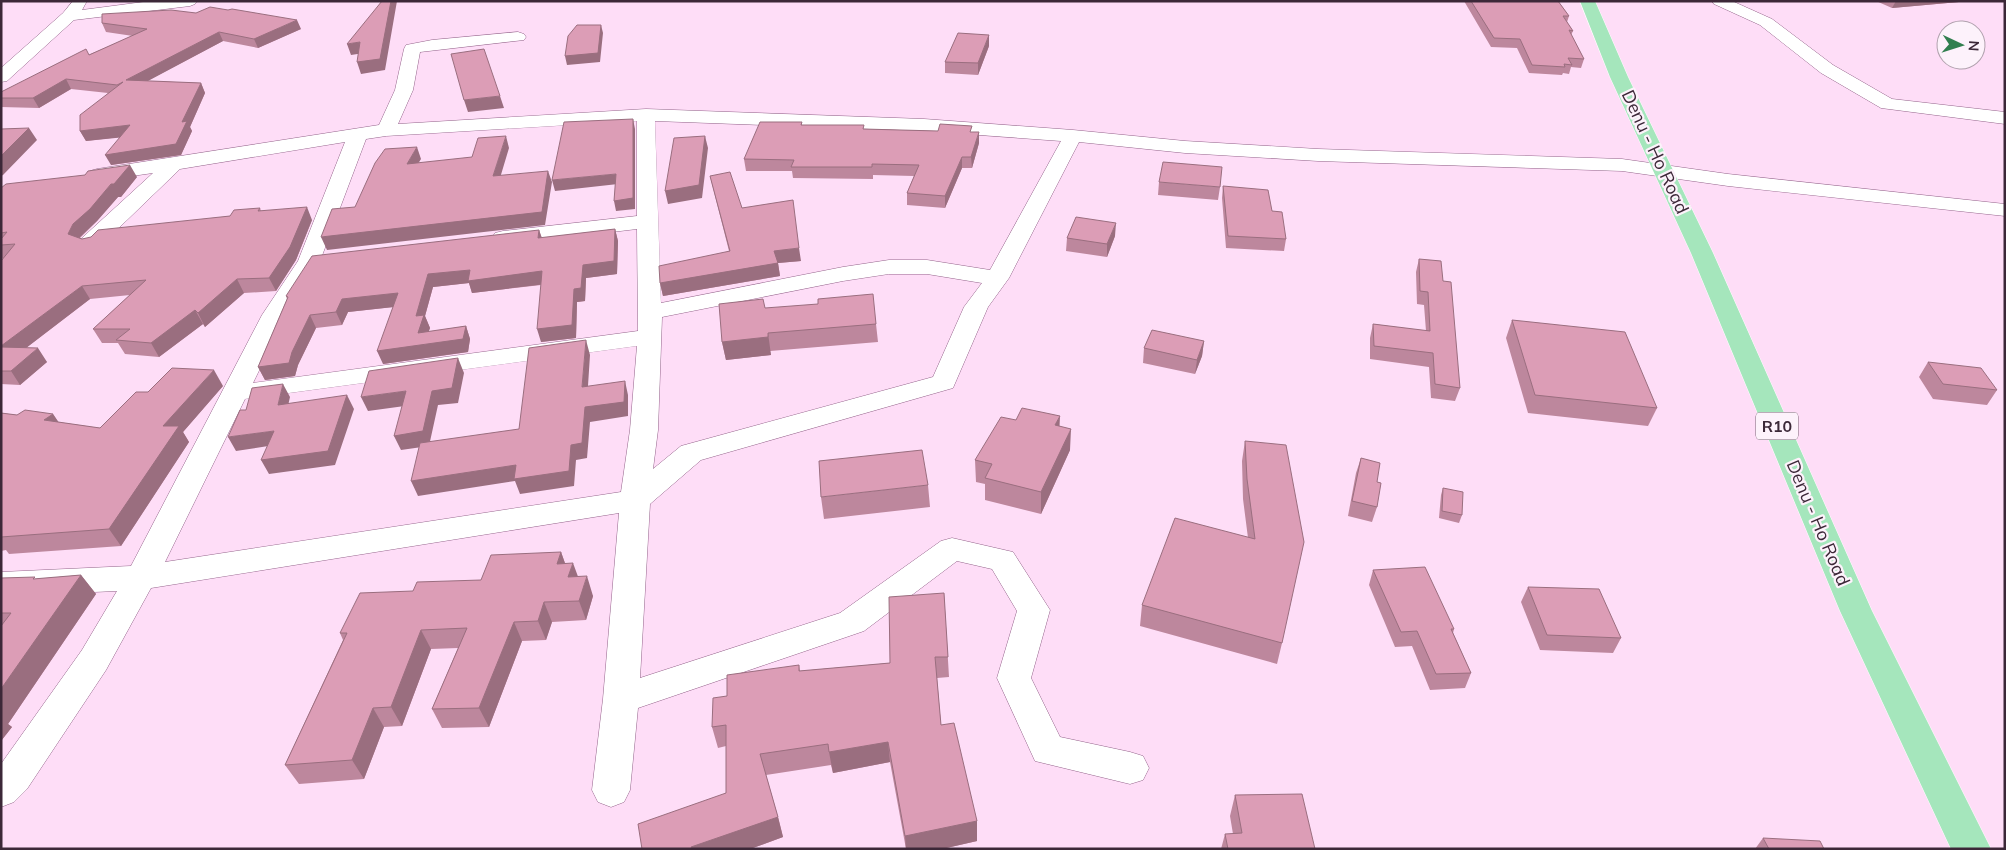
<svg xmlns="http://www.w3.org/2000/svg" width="2006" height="850" font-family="Mulish,sans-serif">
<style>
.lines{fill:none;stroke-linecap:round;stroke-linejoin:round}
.minor-casing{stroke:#94648b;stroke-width:1}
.major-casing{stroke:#fff;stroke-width:1}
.minor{fill:#fff;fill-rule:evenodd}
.major{fill:#a5e6bc;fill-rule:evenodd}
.wall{fill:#bd879d}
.shaded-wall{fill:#9a6e7f}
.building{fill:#dc9db6;stroke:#9a6e7f}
.labels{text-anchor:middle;stroke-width:4.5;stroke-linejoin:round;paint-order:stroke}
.shield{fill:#fdf2fb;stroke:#766572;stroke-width:1}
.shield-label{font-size:16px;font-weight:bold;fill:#3c2838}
.street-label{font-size:18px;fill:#3c2838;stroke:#fdf2fb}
</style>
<rect width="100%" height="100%" fill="#feddf7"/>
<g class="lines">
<defs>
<path id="minor" d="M73 1H87L82 10 151 1H197L195 4 190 6 74 20 7 81 1 82V68L63 13Z
M1712 1H1732L1772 19 1833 65 1892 99 2005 112V124L1881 108 1821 73 1760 25 1714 4Z
M518 32 524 34 526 37 524 40 420 52 413 90 398 124 646 109 924 119 1073 130 1185 141 1318 149 1622 159 1728 174 2005 204V216L1728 186 1622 171 1318 161 1185 153 1079 142 1009 278 988 307 953 388 701 460 650 504 640 678 840 613 941 541 952 538 1013 552 1050 610 1031 678 1060 737 1130 752 1143 756 1149 768 1143 780 1130 784 1035 761 997 678 1017 611 992 569 957 561 864 631 638 708 630 790 624 802 611 807 598 802 592 790 603 699 619 513 151 588 106 670 27 789 14 802 1 807V764L82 650 117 591 1 596V572L131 566 262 315 298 261 345 142 180 169 98 248 90 250 82 248 79 243 82 238 153 173 97 181 90 179 87 175 90 171 97 169 379 125 395 90 404 49 406 45 432 40ZM637 121V216L503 231 495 233 492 238 495 243 503 245 637 229 638 331 253 383 286 315 320 261 366 139 386 136ZM655 121 924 131 1061 141 990 270 927 260H889L843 267 661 303ZM889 274H927L982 283 964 307 933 377 681 446 653 469 658 430 662 317 843 281ZM637 346 630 430 621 492 165 562 245 399Z"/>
<path id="major" d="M1580 1H1595L1628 77 1713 253 1872 611 1991 849H1951L1840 611 1691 253 1610 77Z"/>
</defs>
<use href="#minor" class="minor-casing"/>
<use href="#major" class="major-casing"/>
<use href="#minor" class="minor"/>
<use href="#major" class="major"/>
</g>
<path class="wall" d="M1464 1H1558L1569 16 1567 22 1573 31 1571 35 1584 59 1581 68 1571 67 1569 74 1563 73 1562 75 1529 73 1517 48 1491 47Z
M1876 1H1970L1892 8Z
M102 23 301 29 258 48 223 41 147 81 201 83 205 93 190 127 192 131 181 155 111 165 120 137 86 141 80 131 108 93 71 89 39 108 1 107V92L133 36 106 32Z
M989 46 978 75 945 73V62Z
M802 122V125L864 129 972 132 979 143 972 168H962L945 208 907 205V193L914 176 873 175V179L793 178 792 171H746L744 159Z
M710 176 742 208 801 261 778 263 780 276 663 296 660 283 729 251 713 188Z
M137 177 121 197H118L97 221 80 238 82 239 230 216 260 208 261 211 312 220 296 260 276 291 244 293 205 327 203 324 159 357 125 354 118 343H102L93 329 130 295 90 299 26 348 47 362 20 385 1 384V261L3 259 1 257V188Z
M1159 182 1220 187 1218 200 1158 195Z
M1223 186 1272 211 1286 239 1284 251 1226 248 1222 198Z
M615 229 618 241 617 274 586 278 585 301 577 302 576 338 541 342V285L472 293 469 283 433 287 425 316 430 328 428 332 466 326 470 339 468 352 383 364 393 307 348 312 342 325 316 328 298 365 295 376 265 380 258 367 287 299 286 296 539 230 542 238Z
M1115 236 1107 257 1066 251 1067 238Z
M1419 259 1443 281 1460 388 1455 401 1431 398 1429 367 1370 359V338L1373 324 1426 331 1424 305 1417 304 1416 272Z
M765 308 876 324 878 342 770 351 771 355 726 360 722 342Z
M1512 320 1657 408 1648 426 1528 413 1506 338Z
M1204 341 1202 356 1195 374 1143 363 1144 348Z
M1928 362 1997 390 1987 405 1933 399 1919 377Z
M223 386 183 432 189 442 121 546 9 554 6 550 1 551V413L17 415 53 414 58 422 100 428 148 392Z
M1016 420 1059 426 1070 450 1041 514 985 500V484L976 482 975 460Z
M1245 441 1282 643 1277 664 1140 626 1142 605 1248 538 1243 499 1242 461Z
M1361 458 1377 482V507L1372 522 1348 516 1356 473Z
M928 485 930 507 824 519 821 497Z
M1443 488 1462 515 1459 523 1439 518 1441 495Z
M561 552 565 563 577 577 593 596 586 620 552 622 546 640 522 641 489 727 442 728 432 709 458 648 431 649 402 726 384 727 364 779 299 784 285 765 343 640 340 633 413 591 481 580Z
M1373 570 1454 629 1453 633 1471 673 1465 688 1430 690 1412 646 1395 647 1369 585Z
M81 575 96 594 8 724 12 727 1 741V578L36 579Z
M1528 587 1621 638 1613 653 1540 650 1521 602Z
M944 593 949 677 937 678 941 725 977 821V841L942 849H906L890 762 833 773 831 765 766 775 778 817 783 837 750 849H642L726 793V746L718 748 712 727 727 696 799 665 800 671 890 663Z
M1235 795 1315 849H1221L1225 834H1233L1230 816Z
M1763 838 1824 849H1755Z"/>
<path class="shaded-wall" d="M391 1H397L385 70 361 74 357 62Z
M1896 1H1970L1892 8Z
M297 20 301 29 258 48 254 39Z
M601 25 603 33 600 62 567 65 565 56Z
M219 32 223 41 131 90 126 80Z
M989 35V46L978 75V63Z
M360 42 364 53 351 55 347 44Z
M66 79 71 89 39 108 33 98Z
M201 83 205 93 190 127 192 131 181 155 111 165 105 155 182 122Z
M500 96 504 108 468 112 464 100Z
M633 119 635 129V209L616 211 614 201Z
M130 125 135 136 86 141 80 131Z
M29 128 37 140 3 175 1 176V156Z
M979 132V143L972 168 971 157Z
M506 136 509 148 497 188 493 176Z
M705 136 708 148 702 198 668 204 665 191Z
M417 147 421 159 411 175 407 164Z
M962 157V168L945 208V196Z
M130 165 137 177 121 197H118L97 221 80 237 76 247 68 234 73 224Z
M548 171 552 182 545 225 327 250 321 237Z
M616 174 618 184 555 191 552 180Z
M307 207 312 220 296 260 276 291 269 278Z
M1116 223 1115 236 1107 257V244Z
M615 229 618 241 617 274 586 278 585 301 577 302 576 338 541 342 537 329 574 289 583 265Z
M539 230 543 242 538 238Z
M799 248 801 261 778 263 780 276 663 296 660 283 774 251Z
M470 270 542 271 546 284 472 293 469 283 433 287 425 316 430 328 424 345 466 326 470 339 468 352 383 364 377 351 418 333 416 316 428 274Z
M237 279 244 293 205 327 198 313Z
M82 286 90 299 9 361 1 349V346Z
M398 293 403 306 348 312 342 325 336 312 342 299Z
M195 310 203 324 159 357 151 343Z
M310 315 316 328 298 365 295 376 265 380 258 367 292 352Z
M768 333 771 355 726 360 722 342Z
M586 340 590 355 587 401 582 387Z
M1204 341 1202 356 1195 374 1197 360Z
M38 348 47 362 20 385 11 371Z
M458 358 464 373 458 403 438 405 429 446 401 450 394 436 432 391Z
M214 370 223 386 183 432 189 442 121 546 109 529 163 426Z
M625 381 628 395V416L590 422 587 458 576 460 574 486 520 494 515 481 418 496 411 481 571 445 585 407Z
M283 384 290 397 285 419 278 405Z
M406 391 412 405 368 411 361 397Z
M347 395 354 409 335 465 269 474 261 460Z
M53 414 64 430 44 420Z
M1060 416 1059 437 1055 425Z
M1071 429 1070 450 1041 514V492Z
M274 431 281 444 236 451 228 437Z
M561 552 568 572 557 564Z
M573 563 580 582 568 577Z
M81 575 96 594 8 724 12 727 1 741V689Z
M587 576 593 596 586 620 579 601Z
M544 602 552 622 546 640 538 621Z
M514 622 522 641 489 727 479 708Z
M421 630 431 649 402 726 391 707Z
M373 708 384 727 364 779 352 760Z
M888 742 890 762 833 773 829 752Z
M778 817 783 837 750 849H692L691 847Z
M977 821V841L942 849H906L905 836Z"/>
<path class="building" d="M382 1H391L380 59 357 62 360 42 347 44Z
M1471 1H1558L1569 16H1563L1573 31 1569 30 1584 59 1568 58 1572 65 1564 64 1565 67 1532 65 1520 39 1494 38Z
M210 7 228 10 232 9 297 20 254 39 219 32 126 80 201 83 182 122 187 121 176 144 105 155 130 125 80 131V115L123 82 117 85 66 79 33 98H1V92L86 49 89 55 147 29 102 23V14L171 10 196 13Z
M577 25H601L598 53 565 56 568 36Z
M958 33 989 35 978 63 945 62Z
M484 49 500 96 464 100 451 54Z
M633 119V198L614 201 616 174 552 180 564 122Z
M760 122H802L801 125H864L863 129 938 131 940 124 972 126 970 132H979L971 157H962L945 196 907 193 919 165 872 164V167H791L794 160 744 159Z
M29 128 1 156V129Z
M506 136 493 176 548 171 542 212 321 237 332 209 355 207 375 163 385 149 417 147 407 164 472 157 478 138Z
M705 136 699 185 665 191 674 138Z
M1163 162 1222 167 1220 187 1159 182Z
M130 165 114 184H111L90 209 73 224 68 234 82 239 91 237 98 230 230 216 234 210 260 208 258 211 307 207 290 247 269 278 237 279 198 313 195 310 151 343 116 340 130 329H93L146 280 82 286 1 346V261L15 244 1 245V239L7 232 1 233V188L6 184 85 175 88 171Z
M730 172 742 208 793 200 799 248 774 251 778 263 660 283 659 266 730 251 710 176Z
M1223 186 1268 190 1272 211 1282 212 1286 239 1228 236Z
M1076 217 1116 223 1107 244 1067 238Z
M615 229 614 261 583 265 581 288 574 289 572 325 537 329 542 271 468 281 470 270 428 274 416 316 424 315 418 333 466 326 463 339 377 351 398 293 342 299 336 312 310 315 292 352 289 363 258 367 288 297 286 296 312 256 539 230 538 238Z
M1419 259 1441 261 1443 281 1451 282 1460 388 1435 384 1433 353 1374 346 1373 324 1430 331 1428 292 1420 291Z
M873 294 876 324 768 333V337L722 342 719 304 763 299 765 308 818 304V299Z
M1512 320 1625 332 1657 408 1535 395Z
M1152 330 1204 341 1197 360 1144 348Z
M586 340 582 387 625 381 624 402 585 407 582 443 571 445 569 471 514 479 516 465 411 481 420 443 519 429 529 348Z
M1 347 38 348 11 371H1Z
M458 358 452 388 432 391 423 431 394 436 406 391 361 397 369 371Z
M1928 362 1981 368 1997 390 1943 384Z
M172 368 214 370 163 426H179L109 529 1 537V413L17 415 25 410 53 414 44 420 100 428 136 392H148Z
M283 384 278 405 347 395 328 451 261 460 274 431 228 437 240 410H246L252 388Z
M1022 408 1060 416 1055 425 1071 429 1041 492 985 478 992 464 975 460 1001 417 1016 420Z
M1245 441 1286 445 1304 542 1282 643 1142 605 1175 518 1255 539 1247 479Z
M922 450 928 485 821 497 819 461Z
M1361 458 1380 463 1377 482 1381 483 1377 507 1352 501Z
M1443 488 1463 492 1462 515 1442 511Z
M561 552 557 564 573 563 568 577 587 576 579 601 544 602 538 621 514 622 479 708 432 709 467 628 421 630 391 707 373 708 352 760 285 765 347 633H340L360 593 413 591 417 582 481 580 491 555Z
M1425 567 1454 629H1451L1471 673 1436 674 1417 631 1401 632 1373 570Z
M81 575 1 689V626L11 613H1V578L35 577 33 579Z
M1528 587 1599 589 1621 638 1547 635Z
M944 593 948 657H935L941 725 954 723 977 821 905 836 888 742 829 752 828 744 760 754 778 817 691 847 692 849H642L638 824 726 793V725L712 727 713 698 727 696V675L799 665V671L890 663 889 597Z
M1302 794 1315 849H1228L1225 834 1242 833 1235 795Z
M1763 838 1820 841 1824 849H1769Z"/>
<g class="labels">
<rect class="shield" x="1756" y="412.5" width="42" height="27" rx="4"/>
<g class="shield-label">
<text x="1777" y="432">R10</text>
</g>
<g class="street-label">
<text transform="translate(1655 152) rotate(65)" y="6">Denu - Ho Road</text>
<text transform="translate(1818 523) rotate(67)" y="6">Denu - Ho Road</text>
</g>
</g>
<rect width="2006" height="850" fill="none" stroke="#3c2838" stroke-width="5"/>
<g transform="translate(1961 45) rotate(94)"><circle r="24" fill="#fdf2fb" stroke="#b0a1ad"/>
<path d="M0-4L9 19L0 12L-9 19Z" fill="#317f4f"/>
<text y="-8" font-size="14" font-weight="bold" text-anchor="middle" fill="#3c2838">N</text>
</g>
</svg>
